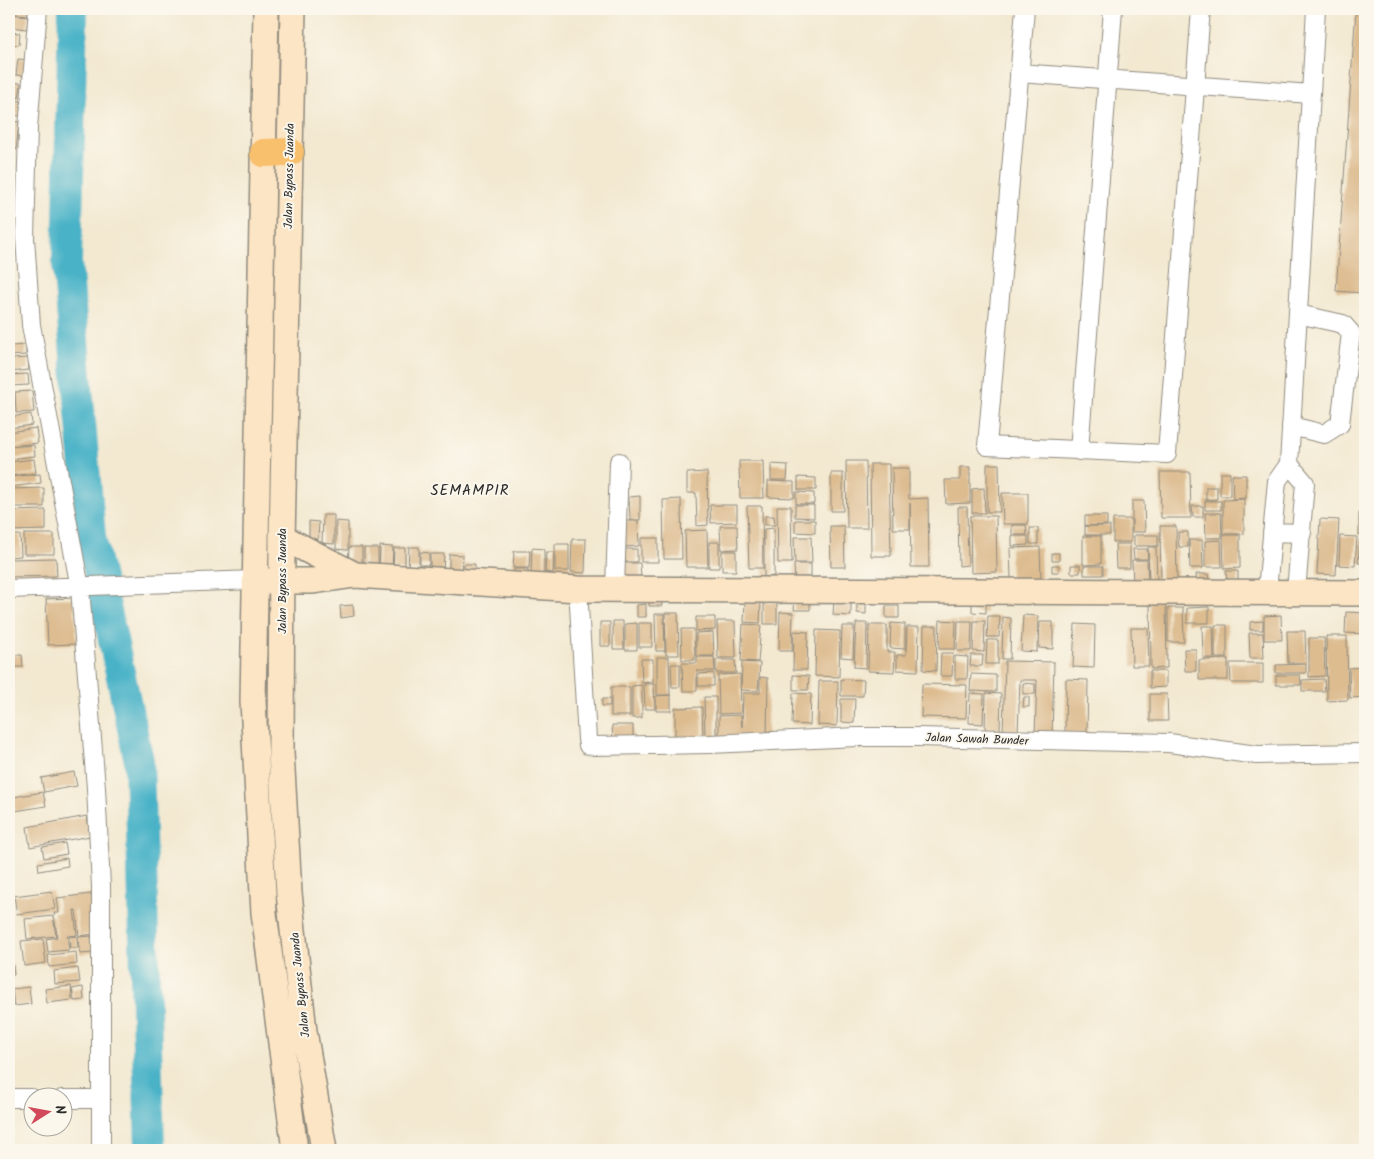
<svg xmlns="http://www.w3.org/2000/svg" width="1374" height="1159" font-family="Kalam,sans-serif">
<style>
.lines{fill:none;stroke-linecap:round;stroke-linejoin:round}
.river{stroke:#48b2c7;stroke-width:30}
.building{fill:#ddbc90}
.street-casing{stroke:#8f8a7e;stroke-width:20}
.secondary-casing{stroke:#8f8a7e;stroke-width:28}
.highway-casing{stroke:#8f8a7e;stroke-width:30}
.street{stroke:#fff;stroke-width:18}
.secondary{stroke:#fce5c4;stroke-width:25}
.highway{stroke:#f8bf6c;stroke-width:28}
.labels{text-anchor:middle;stroke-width:4;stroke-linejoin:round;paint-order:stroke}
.street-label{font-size:12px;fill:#2b2b2b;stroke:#fbf7ec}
.quarter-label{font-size:15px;letter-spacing:1px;fill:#2b2b2b;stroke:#fbf7ec}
</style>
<rect width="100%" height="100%" fill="#fbf7ec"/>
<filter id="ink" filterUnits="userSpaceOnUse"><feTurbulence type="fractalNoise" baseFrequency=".02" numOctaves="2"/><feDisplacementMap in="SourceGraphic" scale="10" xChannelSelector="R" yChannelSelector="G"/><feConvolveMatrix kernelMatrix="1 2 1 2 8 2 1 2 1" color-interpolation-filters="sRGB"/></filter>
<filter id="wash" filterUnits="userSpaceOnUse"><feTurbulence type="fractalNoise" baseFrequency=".0096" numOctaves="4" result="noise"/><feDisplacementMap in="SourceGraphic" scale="20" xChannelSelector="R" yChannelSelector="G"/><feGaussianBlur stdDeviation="1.12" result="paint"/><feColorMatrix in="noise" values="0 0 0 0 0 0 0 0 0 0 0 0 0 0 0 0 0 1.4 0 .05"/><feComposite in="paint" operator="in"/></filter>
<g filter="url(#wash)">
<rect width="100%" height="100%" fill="#f3e9d1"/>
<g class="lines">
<path class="river" d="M73 9 67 262 91 537 139 761 150 1150"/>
</g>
<g id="blocks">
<path class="building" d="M9 9H28V15L9 13Z
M1356 9H1365V241L1362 293 1336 291Z
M9 14 28 16 27 29 9 27Z
M9 32 20 33 19 45 9 44Z
M9 59 13 60 12 74H9Z
M18 59 29 60 27 76 16 75Z
M9 82 21 83 19 98 9 97Z
M9 100 21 101 20 116 9 115Z
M9 121 19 122 16 150H9Z
M9 221 22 223 17 250 9 248Z
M26 345V355L11 356 10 346Z
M28 358 29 370 9 372V359Z
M28 374 29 385 9 386V375Z
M32 391 34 412 16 413 15 392Z
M9 395H10L11 411 9 412Z
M31 414 32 425 9 428V417Z
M36 428 38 443 9 446V432Z
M34 445 35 456 9 459V447Z
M34 459 36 473 9 476V462Z
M739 461H763L764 498H740Z
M846 461H866L867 528H847Z
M771 464 788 465 787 480H771Z
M870 464H889L891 556H871Z
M987 464H999L1000 512H987Z
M960 467H970V503L946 504 945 480H960Z
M892 468H909V499L928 498 929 567H911L910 503V529H893Z
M707 472 708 525 697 526 696 493H687V473Z
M1160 472H1190L1191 518H1161Z
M831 473H843V511H831Z
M1220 473H1230V496H1220Z
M40 474 41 483 10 487 9 477Z
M1232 475H1246V498L1233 499Z
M798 477 816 478V490H798Z
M768 481 794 482V498L768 497Z
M1206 487H1217V499L1206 500Z
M44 488V507H9V489Z
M984 488 985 513H972V489Z
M796 492 814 493V504H796Z
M1002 493H1028V524H1003Z
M640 496V520H630L629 497Z
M681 499 682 559H664L663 500Z
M1244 499V534H1223V500Z
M1132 501H1144L1145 532H1132Z
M1205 501H1221V510H1205Z
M710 505H737V522L711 523Z
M795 505H814V518L795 517Z
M747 506H762L763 568H749Z
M777 506H791L792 563H778Z
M1192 506H1203V517H1193Z
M958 507H967L968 565 959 566Z
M46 510V530L9 531V511Z
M1205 513H1221L1222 538H1206Z
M1359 513H1365V535H1359Z
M323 515H334V544L322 543Z
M765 516H774L775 525H765Z
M970 516H996L997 572 971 573Z
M1085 516H1107V525L1085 526Z
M1113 519H1131V542H1113Z
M1320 519 1339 520 1336 575 1317 574Z
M795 520H815V533L795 532Z
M309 521 319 522 318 539H309Z
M336 521 348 522V550L336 549Z
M623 521H638L639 546 624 547Z
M1012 525H1026L1027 535H1012Z
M720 526H737L738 549 721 550Z
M830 526H844L845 567H831Z
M1085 526H1110V535H1085Z
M1160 526H1176L1177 582 1161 583Z
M774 528V576L764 577V529Z
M1030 528H1038V544H1030Z
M707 530 708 567H686L685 531Z
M1178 532H1188V547H1179Z
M24 534H54V554H24Z
M9 535H20L21 556 9 557Z
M1134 535H1158V546H1134Z
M1223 535H1240V568L1224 569Z
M1012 536H1028V545L1012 546Z
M1083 536H1101V564L1083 565Z
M1340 536 1357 537 1355 566 1339 565Z
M794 537H811L812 563H795Z
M641 538H658V562H641Z
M572 539H586L585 573 571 572Z
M1360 539 1365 540V563H1358Z
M1189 540H1202L1203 568H1190Z
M1221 540 1222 567H1205V541Z
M709 542H719V568H709Z
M555 544H569V571H555Z
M1115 544H1130V568H1116Z
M380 546 393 547 392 570H379Z
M349 547H362V568H348Z
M409 547H419V569H408Z
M1040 547 1041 579H1011L1010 548Z
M1148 547H1156L1157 582 1149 583Z
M364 548H378V568L364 567Z
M394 548H405V570H393Z
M532 548 544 549V575H531Z
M625 549H637V562H625Z
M1133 549H1147L1148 559H1134Z
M514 551H530L529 568H513Z
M722 551H736V571H722Z
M420 552 429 553V565H420Z
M546 552H554L553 573 545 572Z
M1052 553H1059V561H1052Z
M430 554H444L443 572H430Z
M449 554 463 555 462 575 449 574Z
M56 558 57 576 9 577V559Z
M1132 560H1147L1148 583 1133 584Z
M624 563H640L641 578H624Z
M464 564H475L474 575 464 574Z
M794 564H811V581H795Z
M1052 565H1059V572H1052Z
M1071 565H1080V573H1071Z
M1084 566H1103V575H1084Z
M514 569H528V577H514Z
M1226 571H1238V583H1227Z
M1196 574H1208L1209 585H1197Z
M649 597H661L662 606H649Z
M74 598 77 644 48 645 46 599Z
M795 598H810V610H794Z
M972 599 986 600V613L972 612Z
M834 600H851V616L833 615Z
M857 600H866V614L857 613Z
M745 601 761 602 760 623 744 622Z
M1150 601H1166L1167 668 1151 669Z
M764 602H777V624H764Z
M646 604V617H637V605Z
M353 605 354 616 341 618 340 606Z
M886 606H899V618H886Z
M1209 607V623H1187V608Z
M1168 608H1183L1184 642H1168Z
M780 612 793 613 792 651H779Z
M1346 612 1365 613V634L1345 633Z
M665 613H678L679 655H666Z
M655 614H664L665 651H656Z
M1023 615 1038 616 1037 652 1021 651Z
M1281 615 1282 640H1264V616Z
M988 616H1000L999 637H987Z
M696 617H715V630L696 631Z
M1003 617 1011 618 1010 659H1002Z
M940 620 956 621 955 649H939Z
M613 621H623L624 649H613Z
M717 621H735L736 658H718Z
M958 621H972L971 651H957Z
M974 621H985L984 652 973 651Z
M1263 621V630H1250V622Z
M600 622H610V646H600Z
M1040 622H1053V649L1039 648Z
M637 623V650H625V624Z
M639 623H652V647H639Z
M856 623H867L866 668 854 667Z
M891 623 905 624V649L890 648Z
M743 624 761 625 758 662 741 661Z
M1075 624 1095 625 1094 668 1073 667Z
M869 625H887V652H895L894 672 868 671Z
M1215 625H1227V658H1215Z
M842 626H854L853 658 841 657Z
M924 626H937L936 671 923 670Z
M1202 626H1213L1214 658H1203Z
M907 627H919L918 671 897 670V655H906Z
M1131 628H1148L1149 666H1132Z
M9 629 12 655H22L23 667H9Z
M681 629H694L695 660H682Z
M816 630 840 631 839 677 815 676Z
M794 631 808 632 807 670H793Z
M1287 631H1305L1306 663H1288Z
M713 632 714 656H696V633Z
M1249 633H1263L1264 658H1250Z
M1326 636H1347L1348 700 1327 701Z
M1309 638H1324L1325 676 1309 677Z
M987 640H998V664H986Z
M1184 649H1196V671H1185Z
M941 653H953L952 676H940Z
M971 655H983L982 666H970Z
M955 656 968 657 967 679H955Z
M657 657H669L670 695H657Z
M697 657H714L715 671H697V691H683L682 663H697Z
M641 659H653V682L642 683Z
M1228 659V680H1199V660Z
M716 660H735L736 673H716Z
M1005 661 1054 662 1052 736 1035 735 1037 680H1020L1018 733H1003Z
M742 662 760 663 758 691 741 690Z
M1230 663H1263V683H1231Z
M671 664H680V687H672Z
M1306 664V673H1276V665Z
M1365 667V697L1350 698 1349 668Z
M1150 671H1166V687L1150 688Z
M714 673V686H698V674Z
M740 674 741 713 719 714 718 675Z
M971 674 996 675V692L970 691Z
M793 675 809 676 808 690H793Z
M1276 675H1300L1301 685H1276Z
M760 677 768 678 767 735 719 737V716L741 715 742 727 743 693H760Z
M841 679 864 680 863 696H841Z
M1066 679 1088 680 1087 734 1065 733Z
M1324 679 1325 691H1302V680Z
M819 681H838L837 726 818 725Z
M1023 683 1035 684V694H1023Z
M644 684H654L655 709H645Z
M922 684 967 685 966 718 921 717Z
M642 685V718H632V686Z
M611 687H630V716H611Z
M793 693 811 694 810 725 792 724Z
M970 693 984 694 983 724 969 723Z
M986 693 1001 694 1000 730H985Z
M1150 694H1167L1168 721H1150Z
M671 695V711H656V696Z
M704 697H716V738H705Z
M1024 697H1029V707H1023Z
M602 699H610V706H602Z
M841 699H855L854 723 841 722Z
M702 707 703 738H675V708Z
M612 725H633V741H613Z
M74 772 77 786 44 792 41 778Z
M43 792 46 806 15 811 13 797Z
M87 816 90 836 30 847 27 827Z
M65 843 67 854 44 858 42 847Z
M67 858 68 866 39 871 38 863Z
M52 891 55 909 17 914 14 896Z
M91 894 95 934 79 936 76 910H74L77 935 67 936 69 950 48 952 46 939 57 937 54 913H59L57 898Z
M53 916 56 936 27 939 25 919Z
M77 936 78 948H70L69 937Z
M91 936 93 953 80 954 78 937Z
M43 939 46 963 24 966 21 941Z
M76 952 77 964 49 967 48 955Z
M9 965H13L14 975 9 976Z
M78 968 80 982 55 984 54 971Z
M71 986 72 1000 47 1003 45 989Z
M29 987 31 1004 14 1006 12 989Z
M83 987 84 1000 74 1001 72 989Z"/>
</g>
</g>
<g filter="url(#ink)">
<use href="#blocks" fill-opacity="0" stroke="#8f8a7e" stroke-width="1"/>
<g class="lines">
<defs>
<path id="street" d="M38 9 28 128 25 238 31 325 80 588 96 788 101 886V1150
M1025 9 987 446 1167 454 1201 9
M1019 73 1311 94
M1291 426 1324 434 1340 424 1351 333 1343 324 1298 314
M1079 451 1113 9
M1289 464 1305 483 1296 592
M1272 532 1302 533
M9 589 254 580
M578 589 587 739 588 745 594 746 710 744 857 737H918L1169 743 1257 755 1365 753
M615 589 619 462
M1267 591 1277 481 1289 464 1316 9
M9 1098H32
M62 1099H101"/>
<path id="secondary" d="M266 9 253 701 264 913 295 1150
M293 9 282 541 281 752 289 893 304 1031 324 1150
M282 537 355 575
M266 581H313L355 575 578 589 1365 593"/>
<path id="highway" d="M264 153 290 152"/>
</defs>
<use href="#street" class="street-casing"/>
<use href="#secondary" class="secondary-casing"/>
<use href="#highway" class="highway-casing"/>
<use href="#street" class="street"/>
<use href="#secondary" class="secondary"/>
<use href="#highway" class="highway"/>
</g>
</g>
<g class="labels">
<g class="street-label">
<text transform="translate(289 176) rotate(-89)" y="4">Jalan Bypass Juanda</text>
<text transform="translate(282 581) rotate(-90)" y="4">Jalan Bypass Juanda</text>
<text transform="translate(977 739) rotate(2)" y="4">Jalan Sawah Bunder</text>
<text transform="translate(300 985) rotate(-96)" y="4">Jalan Bypass Juanda</text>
</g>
<g class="quarter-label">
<text x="470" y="495">SEMAMPIR</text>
</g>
</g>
<rect width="1374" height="1159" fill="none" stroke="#fbf7ec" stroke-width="30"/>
<g transform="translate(48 1112) rotate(79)"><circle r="24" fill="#fbf7ec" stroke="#a8a59f"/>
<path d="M0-4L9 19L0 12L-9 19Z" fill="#d1495b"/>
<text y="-8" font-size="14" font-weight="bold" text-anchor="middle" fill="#2b2b2b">N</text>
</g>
</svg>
